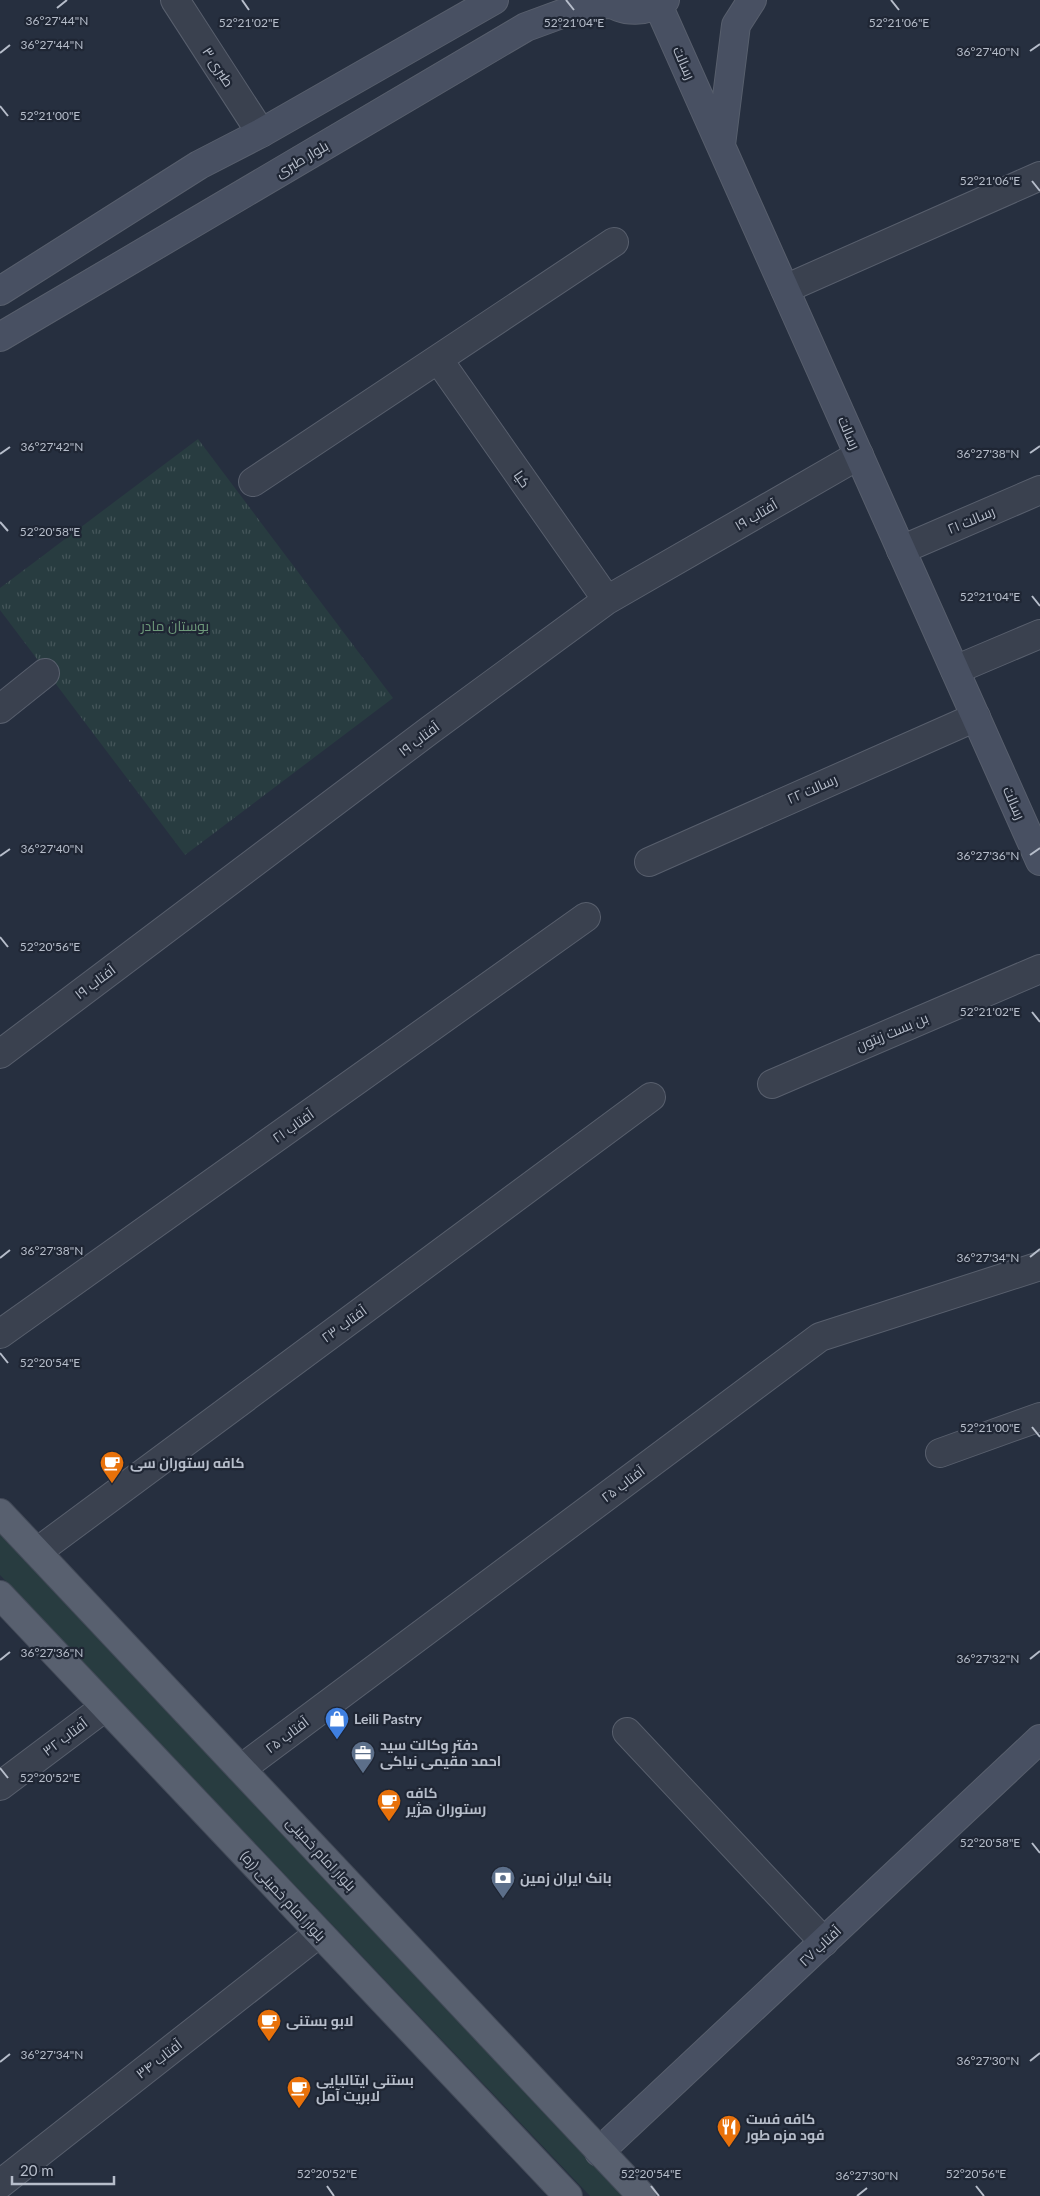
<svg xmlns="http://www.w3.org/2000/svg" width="1040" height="2196" font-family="Lato,Cairo,sans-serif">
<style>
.grass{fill:#283c40}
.park{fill:url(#park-tufts)}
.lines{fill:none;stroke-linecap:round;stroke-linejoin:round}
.minor-casing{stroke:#585f6d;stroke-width:30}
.secondary-casing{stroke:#585f6d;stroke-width:30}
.primary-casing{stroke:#434a58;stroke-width:30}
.minor{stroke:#3a414f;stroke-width:28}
.secondary{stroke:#485062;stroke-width:28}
.primary{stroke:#58606f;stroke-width:28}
.ticks{fill:none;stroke:#b6bdca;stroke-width:2}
.labels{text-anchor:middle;stroke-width:4.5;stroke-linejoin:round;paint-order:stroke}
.street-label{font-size:14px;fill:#b6bdca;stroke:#1f2634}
.park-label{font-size:14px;fill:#6e9a7b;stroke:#1f2634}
.poi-label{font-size:14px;font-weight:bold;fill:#b6bdca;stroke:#1f2634;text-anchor:start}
.ticks-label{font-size:12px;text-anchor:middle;fill:#b6bdca;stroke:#1f2634;stroke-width:4.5;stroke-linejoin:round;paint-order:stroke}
</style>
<defs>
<pattern id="park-tufts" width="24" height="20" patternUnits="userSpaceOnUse" patternTransform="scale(1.25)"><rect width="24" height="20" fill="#283c40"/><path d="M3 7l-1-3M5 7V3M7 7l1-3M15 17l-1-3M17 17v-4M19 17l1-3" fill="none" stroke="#45565a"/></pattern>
</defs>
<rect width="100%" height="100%" fill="#262f3f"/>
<path class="grass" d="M0 1534 623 2196H590L0 1575Z"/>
<path class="park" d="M198 439 393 698 185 855 0 610V588Z"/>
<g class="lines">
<defs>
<path id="minor" d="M175 0 261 133
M785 289 1040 176
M438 359 607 600
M253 482 614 242
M901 550 1040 490
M955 670 1040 634
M0 709 45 673
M649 862 976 717
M0 1054 430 730 607 600 859 455
M772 1084 1040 969
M0 1334 586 917
M940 1453 1040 1417
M37 1552 651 1097
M627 1732 824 1942
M241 1769 820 1337 1040 1266
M0 1786 105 1707
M0 2184 318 1934"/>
<path id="secondary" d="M607 0C623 14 648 12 665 0
M658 5 1040 861
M721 145 736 25 752 0
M0 291 199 165 261 133 494 0
M0 337 526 27 586 5 611 4
M599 2152 1040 1739"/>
<path id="primary" d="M0 1513 642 2196
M0 1595 568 2196"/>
</defs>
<use href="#minor" class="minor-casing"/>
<use href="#secondary" class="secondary-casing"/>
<use href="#primary" class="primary-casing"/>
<use href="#minor" class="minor"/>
<use href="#secondary" class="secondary"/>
<use href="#primary" class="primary"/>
</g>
<path class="ticks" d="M242 0 249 10M566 0 574 10M891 0 899 10M57 8 67 0M1030 51 1040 44M0 53 10 45M0 106 8 116M1032 181 1040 191M1030 453 1040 446M0 454 10 447M0 522 8 531M1032 596 1040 606M1030 855 1040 848M0 856 10 849M0 937 8 947M1032 1012 1040 1022M1030 1257 1040 1249M0 1258 10 1250M0 1353 8 1363M1032 1427 1040 1437M1030 1659 1040 1651M0 1660 10 1652M0 1768 8 1778M1032 1843 1040 1853M1030 2061 1040 2053M0 2062 10 2054M327 2186 334 2196M651 2186 659 2196M976 2186 984 2196M857 2196 867 2188"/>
<defs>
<symbol id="cafe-pin" viewBox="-11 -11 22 30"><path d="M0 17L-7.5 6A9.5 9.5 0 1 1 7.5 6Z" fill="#e8710a" stroke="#1f2634"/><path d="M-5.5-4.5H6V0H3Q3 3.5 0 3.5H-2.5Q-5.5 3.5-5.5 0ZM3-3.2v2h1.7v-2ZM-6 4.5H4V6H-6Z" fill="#fff"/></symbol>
<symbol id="shop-pin" viewBox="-11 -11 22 30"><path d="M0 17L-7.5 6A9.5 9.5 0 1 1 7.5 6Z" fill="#3f7fe0" stroke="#1f2634"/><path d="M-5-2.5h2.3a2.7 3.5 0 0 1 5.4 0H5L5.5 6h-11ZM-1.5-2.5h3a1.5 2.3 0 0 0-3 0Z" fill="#fff"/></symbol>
<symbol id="office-pin" viewBox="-11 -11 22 30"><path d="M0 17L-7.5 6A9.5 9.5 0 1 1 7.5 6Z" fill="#5c6f8a" stroke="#1f2634"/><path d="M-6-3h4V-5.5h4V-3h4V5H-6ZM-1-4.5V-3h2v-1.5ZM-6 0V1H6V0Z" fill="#fff"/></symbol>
<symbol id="bank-pin" viewBox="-11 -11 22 30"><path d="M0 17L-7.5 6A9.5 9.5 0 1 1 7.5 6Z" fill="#5c6f8a" stroke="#1f2634"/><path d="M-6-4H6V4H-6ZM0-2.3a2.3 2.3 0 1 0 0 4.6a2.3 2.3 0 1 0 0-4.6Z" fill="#fff"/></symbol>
<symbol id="restaurant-pin" viewBox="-11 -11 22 30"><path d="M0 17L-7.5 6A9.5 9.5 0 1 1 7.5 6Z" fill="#e8710a" stroke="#1f2634"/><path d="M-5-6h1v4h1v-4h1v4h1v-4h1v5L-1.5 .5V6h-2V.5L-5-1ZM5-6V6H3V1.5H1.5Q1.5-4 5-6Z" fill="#fff"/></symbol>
</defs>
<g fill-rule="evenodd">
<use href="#cafe-pin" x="98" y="1449" width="28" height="38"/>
<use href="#shop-pin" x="323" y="1705" width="28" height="38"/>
<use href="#office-pin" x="349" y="1739" width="28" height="38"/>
<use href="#cafe-pin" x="375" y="1787" width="28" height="38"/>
<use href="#bank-pin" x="489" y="1864" width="28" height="38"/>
<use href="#cafe-pin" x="255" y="2007" width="28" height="38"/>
<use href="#cafe-pin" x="285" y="2074" width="28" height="38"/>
<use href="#restaurant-pin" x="715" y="2113" width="28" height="38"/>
</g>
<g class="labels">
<g class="street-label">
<text transform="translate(684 63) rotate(66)" y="5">رسالت</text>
<text transform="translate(218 67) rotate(57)" y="5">طبری ۳</text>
<text transform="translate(302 159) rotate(-30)" y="5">بلوار طبری</text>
<text transform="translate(849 433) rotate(66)" y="5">رسالت</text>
<text transform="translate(522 479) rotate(55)" y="5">کیا</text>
<text transform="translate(756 515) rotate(-30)" y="5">آفتاب ۱۹</text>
<text transform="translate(971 520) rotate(-23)" y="5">رسالت ۲۱</text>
<text transform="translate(419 739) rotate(-37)" y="5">آفتاب ۱۹</text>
<text transform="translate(812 789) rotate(-24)" y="5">رسالت ۲۲</text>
<text transform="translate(1014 803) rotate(66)" y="5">رسالت</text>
<text transform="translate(95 982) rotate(-37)" y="5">آفتاب ۱۹</text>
<text transform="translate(892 1032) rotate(-23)" y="5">بن بست زیتون</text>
<text transform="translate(293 1126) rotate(-35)" y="5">آفتاب ۲۱</text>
<text transform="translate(344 1324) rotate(-36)" y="5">آفتاب ۲۳</text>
<text transform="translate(623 1484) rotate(-37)" y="5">آفتاب ۲۵</text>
<text transform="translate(287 1735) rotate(-37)" y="5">آفتاب ۲۵</text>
<text transform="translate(65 1737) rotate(-37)" y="5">آفتاب ۳۲</text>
<text transform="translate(321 1854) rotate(47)" y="5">بلوار امام خمینی</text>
<text transform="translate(283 1896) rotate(47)" y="5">بلوار امام خمینی (ره)</text>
<text transform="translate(820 1946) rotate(-43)" y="5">آفتاب ۲۷</text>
<text transform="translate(159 2059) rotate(-38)" y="5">آفتاب ۳۴</text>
</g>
<g class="park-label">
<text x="175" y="631">بوستان مادر</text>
</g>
<g class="poi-label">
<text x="130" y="1468">کافه رستوران سی</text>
<text x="354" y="1724">Leili Pastry</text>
<text x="380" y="1750">دفتر وکالت سید<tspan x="380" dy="16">احمد مقیمی نیاکی</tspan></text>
<text x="406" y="1798">کافه<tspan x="406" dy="16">رستوران هژیر</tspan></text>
<text x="520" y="1883">بانک ایران زمین</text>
<text x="286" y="2026">لابو بستنی</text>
<text x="316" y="2085">بستنی ایتالیایی<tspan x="316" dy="16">لابریت آمل</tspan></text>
<text x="746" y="2124">کافه فست<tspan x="746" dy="16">فود مزه طور</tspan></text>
</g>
</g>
<g class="ticks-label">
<text x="57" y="25">36°27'44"N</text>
<text x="249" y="27">52°21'02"E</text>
<text x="574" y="27">52°21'04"E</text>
<text x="899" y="27">52°21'06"E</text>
<text x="52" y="49">36°27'44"N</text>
<text x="988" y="56">36°27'40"N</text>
<text x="50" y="120">52°21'00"E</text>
<text x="990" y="185">52°21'06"E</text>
<text x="52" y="451">36°27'42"N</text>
<text x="988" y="458">36°27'38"N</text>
<text x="50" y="536">52°20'58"E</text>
<text x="990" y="601">52°21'04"E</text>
<text x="52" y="853">36°27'40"N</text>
<text x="988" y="860">36°27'36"N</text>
<text x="50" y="951">52°20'56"E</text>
<text x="990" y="1016">52°21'02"E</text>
<text x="52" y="1255">36°27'38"N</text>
<text x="988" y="1262">36°27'34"N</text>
<text x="50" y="1367">52°20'54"E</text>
<text x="990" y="1432">52°21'00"E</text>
<text x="52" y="1657">36°27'36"N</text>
<text x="988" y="1663">36°27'32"N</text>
<text x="50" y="1782">52°20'52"E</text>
<text x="990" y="1847">52°20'58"E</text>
<text x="52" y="2059">36°27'34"N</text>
<text x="988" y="2065">36°27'30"N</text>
<text x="327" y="2178">52°20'52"E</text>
<text x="651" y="2178">52°20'54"E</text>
<text x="976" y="2178">52°20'56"E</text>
<text x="867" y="2180">36°27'30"N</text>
</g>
<path d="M12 2176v8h102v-8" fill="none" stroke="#b6bdca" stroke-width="2.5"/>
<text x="20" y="2176" font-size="15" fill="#b6bdca" stroke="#1f2634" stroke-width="4" paint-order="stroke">20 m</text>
</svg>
